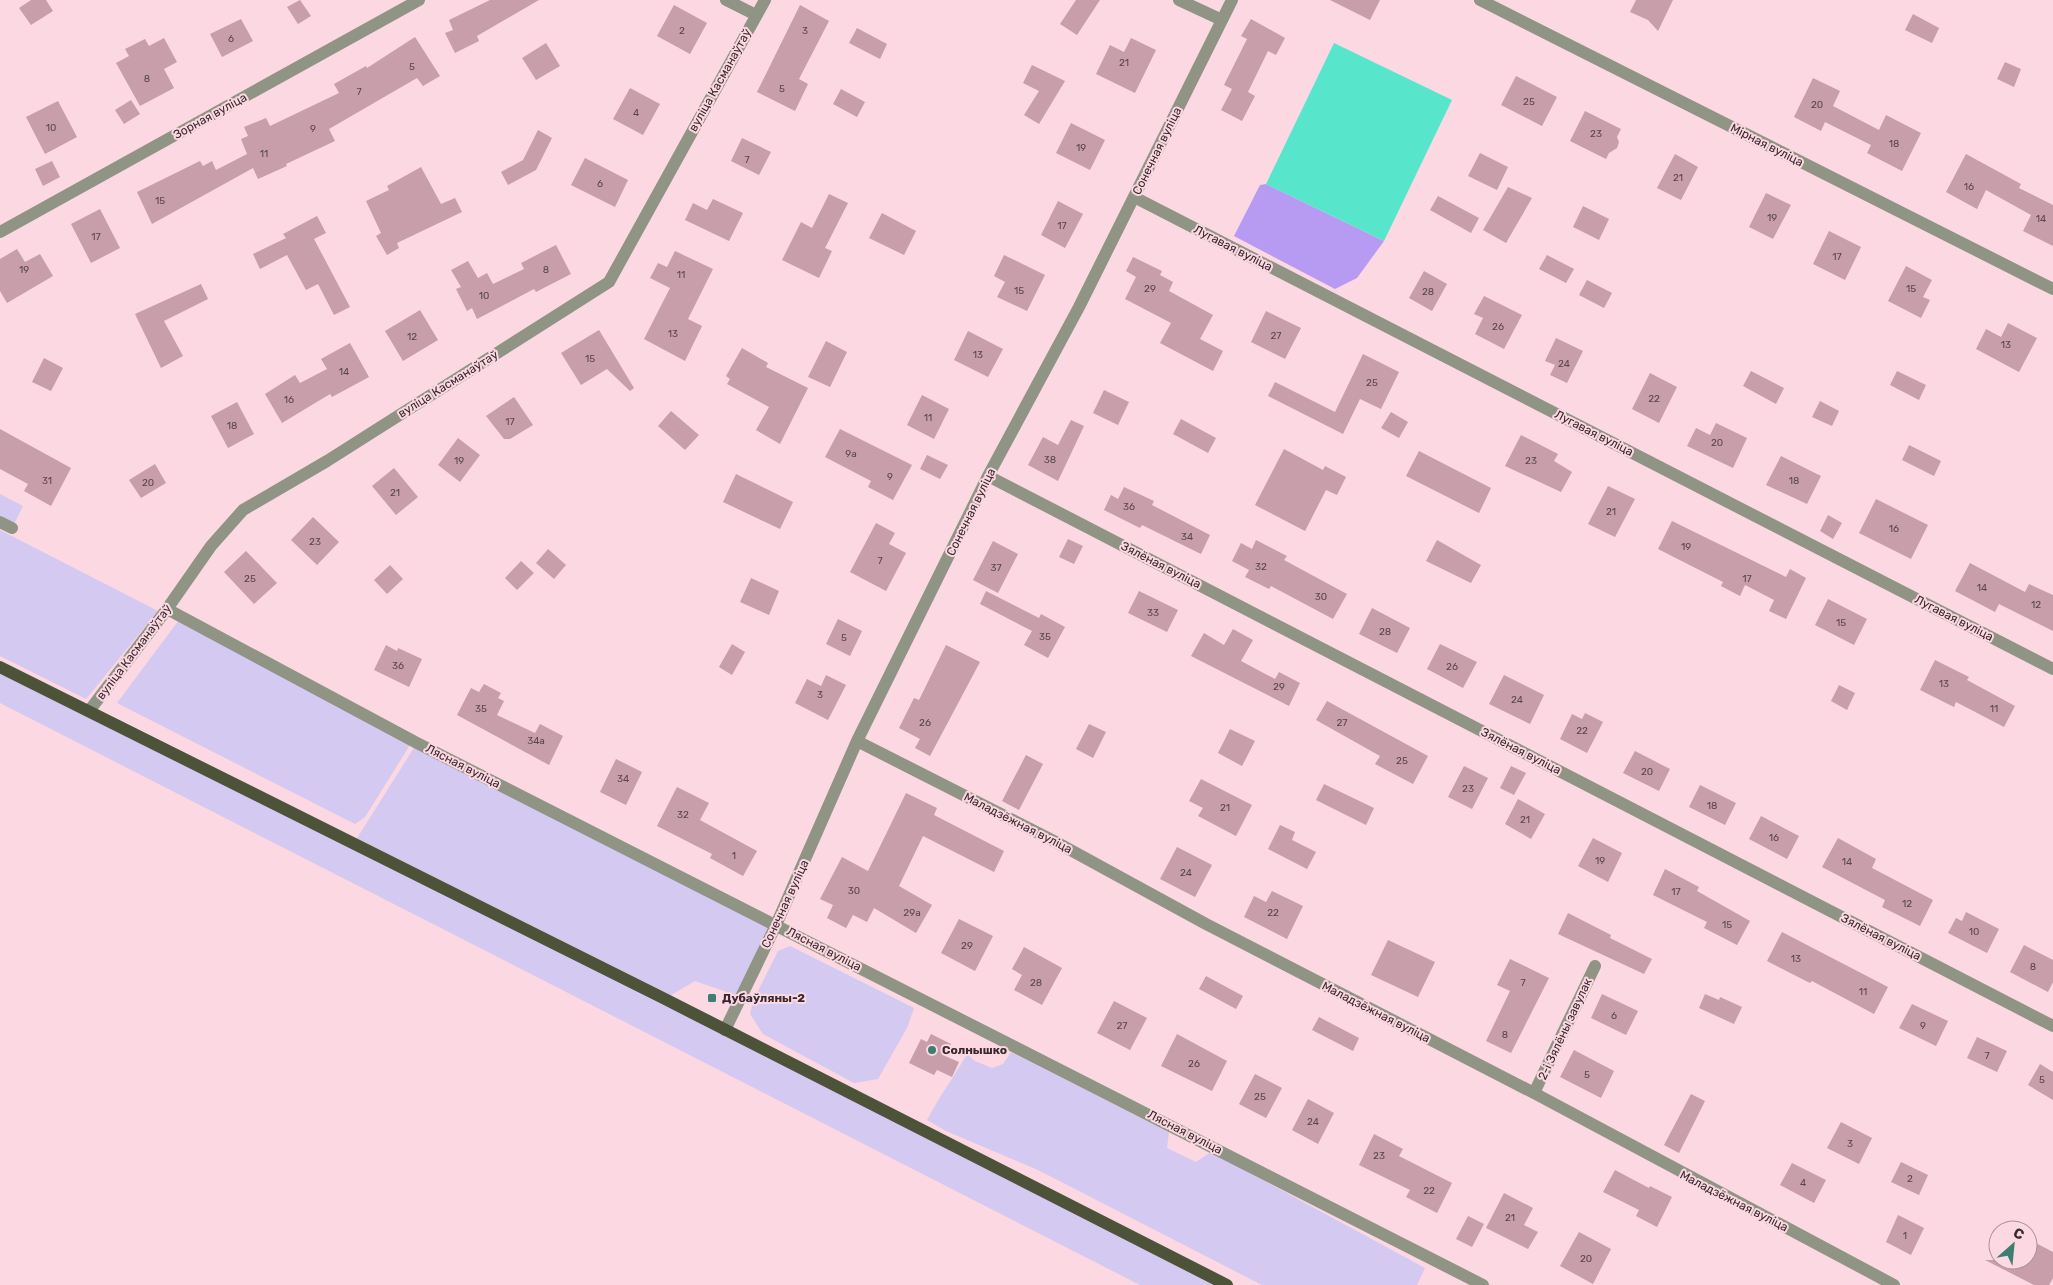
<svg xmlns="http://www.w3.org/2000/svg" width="2053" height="1285" font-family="Rubik,sans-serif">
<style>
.green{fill:#d4c9f0}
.forest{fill:#b79af2}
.water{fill:#57e6cb}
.building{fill:#c79eaa}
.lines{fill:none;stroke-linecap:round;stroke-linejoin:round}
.minor{stroke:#909484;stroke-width:12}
.major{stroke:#4d5338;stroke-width:12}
.poi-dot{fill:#3c7f71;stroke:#fbd8e2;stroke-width:2}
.labels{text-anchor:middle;stroke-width:4;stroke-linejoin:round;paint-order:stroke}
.number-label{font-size:10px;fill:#5c464d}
.street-label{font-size:12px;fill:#39292e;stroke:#fbd8e2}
.poi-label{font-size:12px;font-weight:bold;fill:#39292e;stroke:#fbd8e2;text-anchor:start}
</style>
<rect width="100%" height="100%" fill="#fbd8e2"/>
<path class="green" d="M0 494 23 506 12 528 0 522Z
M0 530 158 611 86 699 0 656Z
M179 620 410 745 365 817 355 824 117 703Z
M0 667 354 843 417 743 776 925 741 997 695 981 666 998 1226 1285H1140L0 703Z
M790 946 914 1008 907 1028 878 1079 854 1083 763 1034 750 1014 754 999 778 951Z
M1011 1052 1169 1132 1167 1148 1196 1162 1211 1152 1425 1268 1417 1285H1262L1038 1170 946 1131 927 1120C939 1097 954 1077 967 1054L975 1061 992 1068 1003 1064Z"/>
<path class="forest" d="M1266 184 1384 241 1357 278 1335 289 1234 236 1260 185Z"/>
<path class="water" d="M1334 43 1452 100 1384 241 1266 184Z"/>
<path class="building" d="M31 0H46L53 11 31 25 19 8Z
M300 0 311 16 298 24 287 7Z
M490 0H539L477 36 479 41 455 53 445 33 453 30 449 20Z
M1076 0H1100L1077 35 1060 24Z
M1330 0H1380L1370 20Z
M1636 0H1673L1658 31 1648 20 1630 12Z
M674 5 707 23 690 54 657 36Z
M800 5 829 21 799 79 808 84 795 111 757 92Z
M1913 14 1939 28 1932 43 1905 30Z
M241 19 253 41 222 57 210 34Z
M1251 19 1285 38 1276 55 1268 51 1248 92 1255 96 1242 121 1221 110 1232 89 1224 85 1247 39 1241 36Z
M857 28 887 44 880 59 849 43Z
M415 37 440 76 423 86 417 78 329 129 335 141 286 164 287 166 258 179 253 168 152 224 137 192 200 161 203 166 212 161 216 170 247 154 241 139 248 136 244 127 266 118 270 126 339 93 334 84 366 66 367 68Z
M164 38 177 62 164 69 174 88 140 106 116 63 129 56 125 49 145 39 149 46Z
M1131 38 1156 50 1135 93 1096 74 1110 45 1124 52Z
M546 43 560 66 536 80 522 58Z
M2005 62 2021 69 2014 87 1997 79Z
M1032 65 1065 81 1039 124 1024 115 1039 91 1023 83Z
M1516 76 1557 97 1542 126 1501 105Z
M1813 78 1840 91 1833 106 1879 130 1886 115 1921 133 1902 171 1867 153 1871 145 1825 122 1821 131 1794 117Z
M630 88 660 104 643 135 613 119Z
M841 89 865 102 857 117 833 104Z
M131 100 140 114 124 124 115 110Z
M58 101 77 137 45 154 26 117Z
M1585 111 1621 129 1617 137 1619 142 1617 148 1609 153 1606 159 1570 141Z
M1071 123 1105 140 1090 170 1056 153Z
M538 130 552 138 536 170 508 185 501 172 523 160Z
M742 138 771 152 759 175 731 161Z
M1480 153 1508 167 1497 190 1468 176Z
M1675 154 1698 167 1681 200 1657 188Z
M1966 154 2021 184 2019 188 2053 205V246L2023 231 2031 215 1986 190 1977 209 1946 192Z
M585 158 628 180 615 207 571 185Z
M52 161 60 177 43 186 35 169Z
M421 167 441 204 455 198 462 212 397 243 399 248 387 255 376 236 381 233 366 201 389 190 387 186Z
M1508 187 1532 198 1506 243 1483 230Z
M1766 193 1791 205 1773 239 1749 227Z
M829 194 848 203 825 248 832 251 819 278 782 260 801 222 812 228Z
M1438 196 1479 218 1471 233 1430 210Z
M713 199 743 213 729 241 685 220 693 203 707 210Z
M1058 201 1083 214 1065 248 1041 235Z
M1583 206 1609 219 1599 240 1573 227Z
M100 209 120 248 91 263 71 224Z
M882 213 916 231 904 255 869 238Z
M317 216 326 233 314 239 350 307 334 315 318 284 306 290 287 255 260 269 253 254 286 238 283 234Z
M1829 231 1861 247 1845 280 1813 264Z
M556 245 571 274 536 292 534 289 477 319 472 308 467 311 456 289 461 287 451 270 468 261 478 278 487 273 493 284 524 269 521 263Z
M17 249 25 262 40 254 53 276 7 303 0 291V259Z
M675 251 713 269 688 319 702 326 685 361 644 339 670 288 650 278 658 263 667 267Z
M1004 255 1045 275 1027 311 997 297 1005 282 994 276Z
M1547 255 1574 269 1566 283 1539 269Z
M1133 257 1162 271 1160 275 1173 282 1169 291 1213 315 1200 339 1223 351 1213 371 1160 343 1171 323 1125 299 1136 277 1126 271Z
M1906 266 1932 280 1923 297 1930 300 1921 318 1888 301Z
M1424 271 1447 284 1432 311 1409 298Z
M1587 280 1612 293 1604 308 1579 295Z
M201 284 208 299 164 321 183 356 161 368 135 314Z
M1484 296 1522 315 1504 349 1475 334 1483 318 1474 314Z
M420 310 438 340 403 361 385 331Z
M1266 311 1301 328 1285 359 1251 342Z
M2008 323 2037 338 2019 372 1976 349 1986 329 2001 337Z
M599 330 634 388 630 391 607 369 581 385 561 353Z
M968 331 1003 349 988 377 954 360Z
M1556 338 1583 351 1567 383 1550 375 1555 365 1545 361Z
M826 341 847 352 830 387 808 377Z
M350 343 369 377 332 397 330 394 282 423 265 394 295 375 300 383 327 369 321 359Z
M742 348 768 363 766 367 808 388 780 444 756 430 769 407 727 384 730 379 726 376Z
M1363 354 1399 372 1381 409 1360 399 1343 434 1268 396 1275 382 1335 412Z
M44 358 63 368 51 391 32 382Z
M1751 371 1784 388 1776 404 1743 386Z
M1897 371 1926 385 1919 400 1890 385Z
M1650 373 1677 387 1659 423 1632 409Z
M1104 390 1129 402 1118 425 1093 413Z
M922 395 949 409 934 439 907 425Z
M514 397 533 425 510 439H504L486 416Z
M1820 401 1839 411 1832 426 1812 417Z
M237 402 254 434 228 448 211 416Z
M671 411 699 435 685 450 658 426Z
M1391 412 1408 422 1399 438 1381 428Z
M1181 419 1216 438 1208 453 1173 434Z
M1071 420 1084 426 1058 481 1028 465 1043 437 1058 445Z
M1716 423 1747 438 1733 468 1687 446 1696 428 1710 435Z
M0 429 71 468 51 506 24 491 28 484 0 469Z
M840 429 912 465 893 500 868 487 871 481 825 457Z
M1521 435 1558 454 1554 461 1572 472 1561 492 1505 466Z
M458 438 480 455 460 482 438 465Z
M1909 445 1941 461 1934 476 1902 460Z
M1284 449 1323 470 1325 466 1346 477 1337 495 1326 490 1305 531 1255 505Z
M1419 451 1491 488 1479 513 1406 476Z
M927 455 948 465 940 479 920 469Z
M1781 456 1821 476 1807 504 1766 485Z
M155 464 166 483 141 498 129 480Z
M394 468 418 497 396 515 372 486Z
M736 474 793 502 780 529 723 502Z
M1608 486 1635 499 1615 537 1588 524Z
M1124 487 1154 501 1152 505 1210 535 1201 554 1142 525 1140 528 1104 510 1111 495 1118 499Z
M1876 499 1928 525 1911 559 1859 533Z
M1828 515 1842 523 1833 539 1820 531Z
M313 517 339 542 317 565 291 540Z
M1672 521 1786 577 1790 569 1806 578 1786 619 1769 611 1774 600 1745 585 1740 596 1721 586 1723 582 1658 549Z
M876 523 895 533 889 544 906 553 886 591 850 572Z
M1068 539 1083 546 1074 564 1059 557Z
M1256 540 1287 556 1284 560 1347 594 1333 619 1271 586 1269 589 1245 577 1249 570 1232 561 1241 543 1252 549Z
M1437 540 1481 565 1471 583 1426 561Z
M993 541 1018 554 998 593 973 580Z
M548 549 566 565 554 579 536 563Z
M246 551 277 583 254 604 224 572Z
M521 561 534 573 517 590 505 578Z
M1970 563 2025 592 2029 584 2053 595V631L1999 604 1995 612 1955 591Z
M390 565 403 579 387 594 374 580Z
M751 578 779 591 769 615 740 602Z
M986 591 1039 618 1041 614 1065 627 1048 658 1024 645 1032 631 980 604Z
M1139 591 1178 610 1167 632 1128 613Z
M1828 599 1867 619 1854 645 1815 625Z
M1372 608 1410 628 1397 653 1359 634Z
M838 619 862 631 850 656 826 644Z
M1233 629 1253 640 1241 661 1275 679 1279 672 1300 683 1289 706 1191 656 1204 633 1224 645Z
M732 644 745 652 732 675 719 667Z
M1440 644 1477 662 1463 688 1427 669Z
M386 645 397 651 398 648 422 659 409 687 374 670Z
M946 645 980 662 930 756 915 748 920 739 899 728 914 698 919 700Z
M1935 660 1969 677 1967 680 2015 706 2004 727 1956 702 1954 707 1920 690Z
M826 675 846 685 828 720 795 703 807 679 821 686Z
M1504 675 1544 695 1530 724 1489 704Z
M484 684 501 693 498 698 504 701 497 715 535 733 540 724 563 736 549 765 457 715 471 688 479 692Z
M1839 685 1855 693 1847 710 1831 701Z
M1327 701 1428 756 1413 784 1375 764 1380 756 1316 720Z
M1585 713 1603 722 1587 753 1560 739 1572 714 1582 719Z
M1089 724 1106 732 1093 758 1076 749Z
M1230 729 1255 741 1242 766 1218 753Z
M1635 751 1670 769 1659 791 1623 773Z
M1026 755 1043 764 1019 810 1002 801Z
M616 759 642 772 626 805 600 792Z
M1464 766 1488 778 1472 809 1448 797Z
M1511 766 1526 773 1514 795 1500 788Z
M1201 779 1252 805 1236 836 1198 816 1203 808 1189 801Z
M1324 784 1374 808 1366 825 1316 800Z
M1700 785 1736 803 1725 825 1689 807Z
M677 787 709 803 700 820 757 851 743 876 710 858 712 854 657 826Z
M906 793 937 808 934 815 1004 851 994 872 923 836 899 886 932 905 916 933 874 908 867 922 853 915 846 928 827 918 833 905 820 899 842 857 868 871Z
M1518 799 1545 814 1531 839 1505 824Z
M1761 816 1799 836 1787 859 1749 839Z
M1280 825 1295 832 1292 840 1316 852 1307 869 1268 849Z
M1593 838 1622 853 1608 882 1578 866Z
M1838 838 1876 859 1872 868 1933 900 1920 926 1882 907 1885 900 1822 867Z
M1177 847 1212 865 1195 897 1160 879Z
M1665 869 1699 887 1697 891 1750 921 1737 945 1704 928 1707 922 1653 895Z
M1272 891 1303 906 1287 939 1244 917 1254 896 1266 902Z
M1966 912 1999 929 1987 953 1948 933 1956 918 1962 921Z
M1568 913 1611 935 1610 938 1652 959 1644 974 1558 934Z
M959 919 993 936 975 971 941 953Z
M1782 932 1888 987 1874 1014 1812 981 1810 983 1767 961Z
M1388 940 1435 962 1418 997 1371 975Z
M2024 945 2053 960V982L2048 992 2010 972Z
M1024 947 1062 968 1042 1005 1014 990 1022 975 1012 969Z
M1510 959 1549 978 1511 1053 1486 1041 1510 991 1497 985Z
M1206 976 1243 996 1236 1009 1199 989Z
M1602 994 1638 1011 1626 1035 1591 1018Z
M1705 994 1719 1000 1720 997 1742 1007 1734 1024 1699 1008Z
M1114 1001 1147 1018 1130 1050 1097 1033Z
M1912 1004 1948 1021 1936 1046 1899 1028Z
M1319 1017 1359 1038 1353 1051 1312 1030Z
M931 1034 951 1044 945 1056 959 1062 952 1077 937 1070 934 1075 909 1063 921 1039 927 1042Z
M1177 1034 1227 1061 1212 1091 1161 1066Z
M1977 1037 2007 1051 1997 1072 1967 1058Z
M1574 1050 1614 1071 1601 1098 1560 1077Z
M2040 1064 2053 1072V1100L2028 1085Z
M1255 1074 1282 1088 1266 1118 1239 1104Z
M1691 1094 1705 1101 1679 1153 1664 1145Z
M1308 1099 1334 1113 1318 1144 1292 1130Z
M1841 1122 1872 1138 1859 1164 1827 1148Z
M1374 1134 1403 1149 1399 1156 1452 1183 1437 1213 1406 1197 1410 1190 1359 1165Z
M1901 1162 1928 1175 1919 1195 1891 1182Z
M1792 1163 1826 1180 1814 1203 1780 1185Z
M1615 1170 1649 1188 1650 1186 1672 1197 1657 1227 1636 1216 1639 1210 1603 1192Z
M1504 1193 1533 1208 1524 1225 1538 1232 1528 1249 1486 1228Z
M1898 1215 1924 1228 1911 1255 1886 1242Z
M1468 1216 1484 1224 1472 1247 1456 1239Z
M1579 1232 1611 1249 1593 1284 1560 1266Z
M2028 1239 2053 1252V1278L2049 1285H2034L1985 1260H2028Z"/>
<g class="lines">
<path class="minor" d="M726 0 756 15
M1179 0 1222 20
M1480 0 2053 289
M1134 197 2053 669
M0 232 419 0
M988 476 2053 1026
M0 522 12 528
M167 609 417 743 1483 1285
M89 711 167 609 211 546 243 510 327 461 609 282 765 0
M857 741 1054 841 1206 924 1534 1093 1894 1285
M725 1030 776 925 857 741 988 476 1079 307 1232 0
M1534 1093 1595 966"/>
<path class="major" d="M0 667 665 999 1227 1285"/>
</g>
<g class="poi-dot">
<rect x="707" y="993" width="10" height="10" rx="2.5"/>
<circle cx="932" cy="1050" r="5"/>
</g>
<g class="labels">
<g class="number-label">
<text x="682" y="34">2</text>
<text x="805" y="34">3</text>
<text x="231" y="42">6</text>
<text x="1124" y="66">21</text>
<text x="412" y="70">5</text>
<text x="147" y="82">8</text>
<text x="782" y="92">5</text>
<text x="359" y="95">7</text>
<text x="1529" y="105">25</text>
<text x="1817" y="108">20</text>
<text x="636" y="116">4</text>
<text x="51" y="131">10</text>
<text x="313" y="132">9</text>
<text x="1596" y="137">23</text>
<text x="1894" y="147">18</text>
<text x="1081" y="151">19</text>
<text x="264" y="157">11</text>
<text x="747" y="163">7</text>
<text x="1678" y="181">21</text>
<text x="600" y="187">6</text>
<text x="1969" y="190">16</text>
<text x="160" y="204">15</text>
<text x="1772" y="221">19</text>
<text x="2041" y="222">14</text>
<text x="1062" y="229">17</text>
<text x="96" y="240">17</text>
<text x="1837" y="260">17</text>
<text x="24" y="273">19</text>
<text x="546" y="273">8</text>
<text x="681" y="278">11</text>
<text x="1150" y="292">29</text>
<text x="1911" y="292">15</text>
<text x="1019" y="294">15</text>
<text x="1428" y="295">28</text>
<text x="484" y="299">10</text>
<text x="1498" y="330">26</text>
<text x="673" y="337">13</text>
<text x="1276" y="339">27</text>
<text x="412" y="340">12</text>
<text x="2006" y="348">13</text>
<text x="978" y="358">13</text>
<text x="590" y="362">15</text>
<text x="1564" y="367">24</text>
<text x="344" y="375">14</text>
<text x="1372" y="386">25</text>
<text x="1654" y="402">22</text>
<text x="289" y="403">16</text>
<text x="928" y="421">11</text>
<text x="510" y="425">17</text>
<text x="232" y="429">18</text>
<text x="1717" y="446">20</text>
<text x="851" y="457">9а</text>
<text x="1050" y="463">38</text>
<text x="459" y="464">19</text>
<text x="1531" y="464">23</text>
<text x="890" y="480">9</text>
<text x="47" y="484">31</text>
<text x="1794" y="484">18</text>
<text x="148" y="486">20</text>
<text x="395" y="496">21</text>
<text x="1129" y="510">36</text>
<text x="1611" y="515">21</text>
<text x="1894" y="532">16</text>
<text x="1187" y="540">34</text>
<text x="315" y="545">23</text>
<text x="1686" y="550">19</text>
<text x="880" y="564">7</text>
<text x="1261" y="570">32</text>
<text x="996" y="571">37</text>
<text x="250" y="582">25</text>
<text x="1747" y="582">17</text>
<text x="1982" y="591">14</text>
<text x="1321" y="600">30</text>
<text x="2036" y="608">12</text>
<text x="1153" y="616">33</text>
<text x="1841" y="626">15</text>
<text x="1385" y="635">28</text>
<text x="1045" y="640">35</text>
<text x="844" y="641">5</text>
<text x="398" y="669">36</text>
<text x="1452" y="670">26</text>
<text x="1944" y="687">13</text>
<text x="1279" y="690">29</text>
<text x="820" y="698">3</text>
<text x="1517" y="703">24</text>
<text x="481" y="712">35</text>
<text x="1994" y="712">11</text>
<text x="925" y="726">26</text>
<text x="1342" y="726">27</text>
<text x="1582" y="734">22</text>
<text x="536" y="744">34а</text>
<text x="1402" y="764">25</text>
<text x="1647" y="775">20</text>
<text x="623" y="782">34</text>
<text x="1468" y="792">23</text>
<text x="1712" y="809">18</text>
<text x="1225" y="811">21</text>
<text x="683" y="818">32</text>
<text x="1525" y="823">21</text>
<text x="1774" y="841">16</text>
<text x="734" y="859">1</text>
<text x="1600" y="864">19</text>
<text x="1847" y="865">14</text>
<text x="1186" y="876">24</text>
<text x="854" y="894">30</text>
<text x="1676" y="895">17</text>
<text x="1907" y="907">12</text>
<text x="912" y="916">29а</text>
<text x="1273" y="916">22</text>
<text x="1727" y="928">15</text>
<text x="1974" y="935">10</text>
<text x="967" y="949">29</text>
<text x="1796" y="962">13</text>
<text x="2033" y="970">8</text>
<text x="1036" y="986">28</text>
<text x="1523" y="986">7</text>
<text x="1863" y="995">11</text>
<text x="1614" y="1019">6</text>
<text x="1122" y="1029">27</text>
<text x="1923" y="1029">9</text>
<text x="1505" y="1038">8</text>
<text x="1987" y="1059">7</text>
<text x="1194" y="1067">26</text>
<text x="1587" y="1078">5</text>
<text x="2042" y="1083">5</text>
<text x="1260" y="1100">25</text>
<text x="1313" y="1125">24</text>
<text x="1850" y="1147">3</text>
<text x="1379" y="1159">23</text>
<text x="1910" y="1182">2</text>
<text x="1803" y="1186">4</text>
<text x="1429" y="1194">22</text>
<text x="1510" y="1221">21</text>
<text x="1905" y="1239">1</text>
<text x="1586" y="1262">20</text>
</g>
<g class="street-label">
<text transform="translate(720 80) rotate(-61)" y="4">вуліца Касманаўтаў</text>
<text transform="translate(210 116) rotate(-29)" y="4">Зорная вуліца</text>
<text transform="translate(1767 145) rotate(27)" y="4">Мірная вуліца</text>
<text transform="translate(1157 151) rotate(-64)" y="4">Сонечная вуліца</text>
<text transform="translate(1233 248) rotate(27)" y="4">Лугавая вуліца</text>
<text transform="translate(448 384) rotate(-32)" y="4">вуліца Касманаўтаў</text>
<text transform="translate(1594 433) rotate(27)" y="4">Лугавая вуліца</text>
<text transform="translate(971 512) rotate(-64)" y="4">Сонечная вуліца</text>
<text transform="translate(1161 565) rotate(27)" y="4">Зялёная вуліца</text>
<text transform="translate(1954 618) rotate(27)" y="4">Лугавая вуліца</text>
<text transform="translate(134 652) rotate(-53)" y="4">вуліца Касманаўтаў</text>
<text transform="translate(1521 751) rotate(27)" y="4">Зялёная вуліца</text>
<text transform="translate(463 766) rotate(27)" y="4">Лясная вуліца</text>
<text transform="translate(1018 823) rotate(27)" y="4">Маладзёжная вуліца</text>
<text transform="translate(785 904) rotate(-65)" y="4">Сонечная вуліца</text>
<text transform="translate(1881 937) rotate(27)" y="4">Зялёная вуліца</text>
<text transform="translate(824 949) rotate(27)" y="4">Лясная вуліца</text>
<text transform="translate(1376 1012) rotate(27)" y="4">Маладзёжная вуліца</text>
<text transform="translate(1565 1029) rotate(-65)" y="4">2-і Зялёны завулак</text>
<text transform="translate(1185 1132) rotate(27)" y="4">Лясная вуліца</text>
<text transform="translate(1734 1201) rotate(27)" y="4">Маладзёжная вуліца</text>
</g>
<g class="poi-label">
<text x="722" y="1002">Дубаўляны-2</text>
<text x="942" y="1054">Солнышко</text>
</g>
</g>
<g transform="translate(2013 1245) rotate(27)"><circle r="24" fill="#fbd8e2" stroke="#ad929a"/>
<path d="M0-4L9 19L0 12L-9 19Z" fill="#3c7f71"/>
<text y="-8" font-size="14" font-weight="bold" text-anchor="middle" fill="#39292e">С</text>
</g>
</svg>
